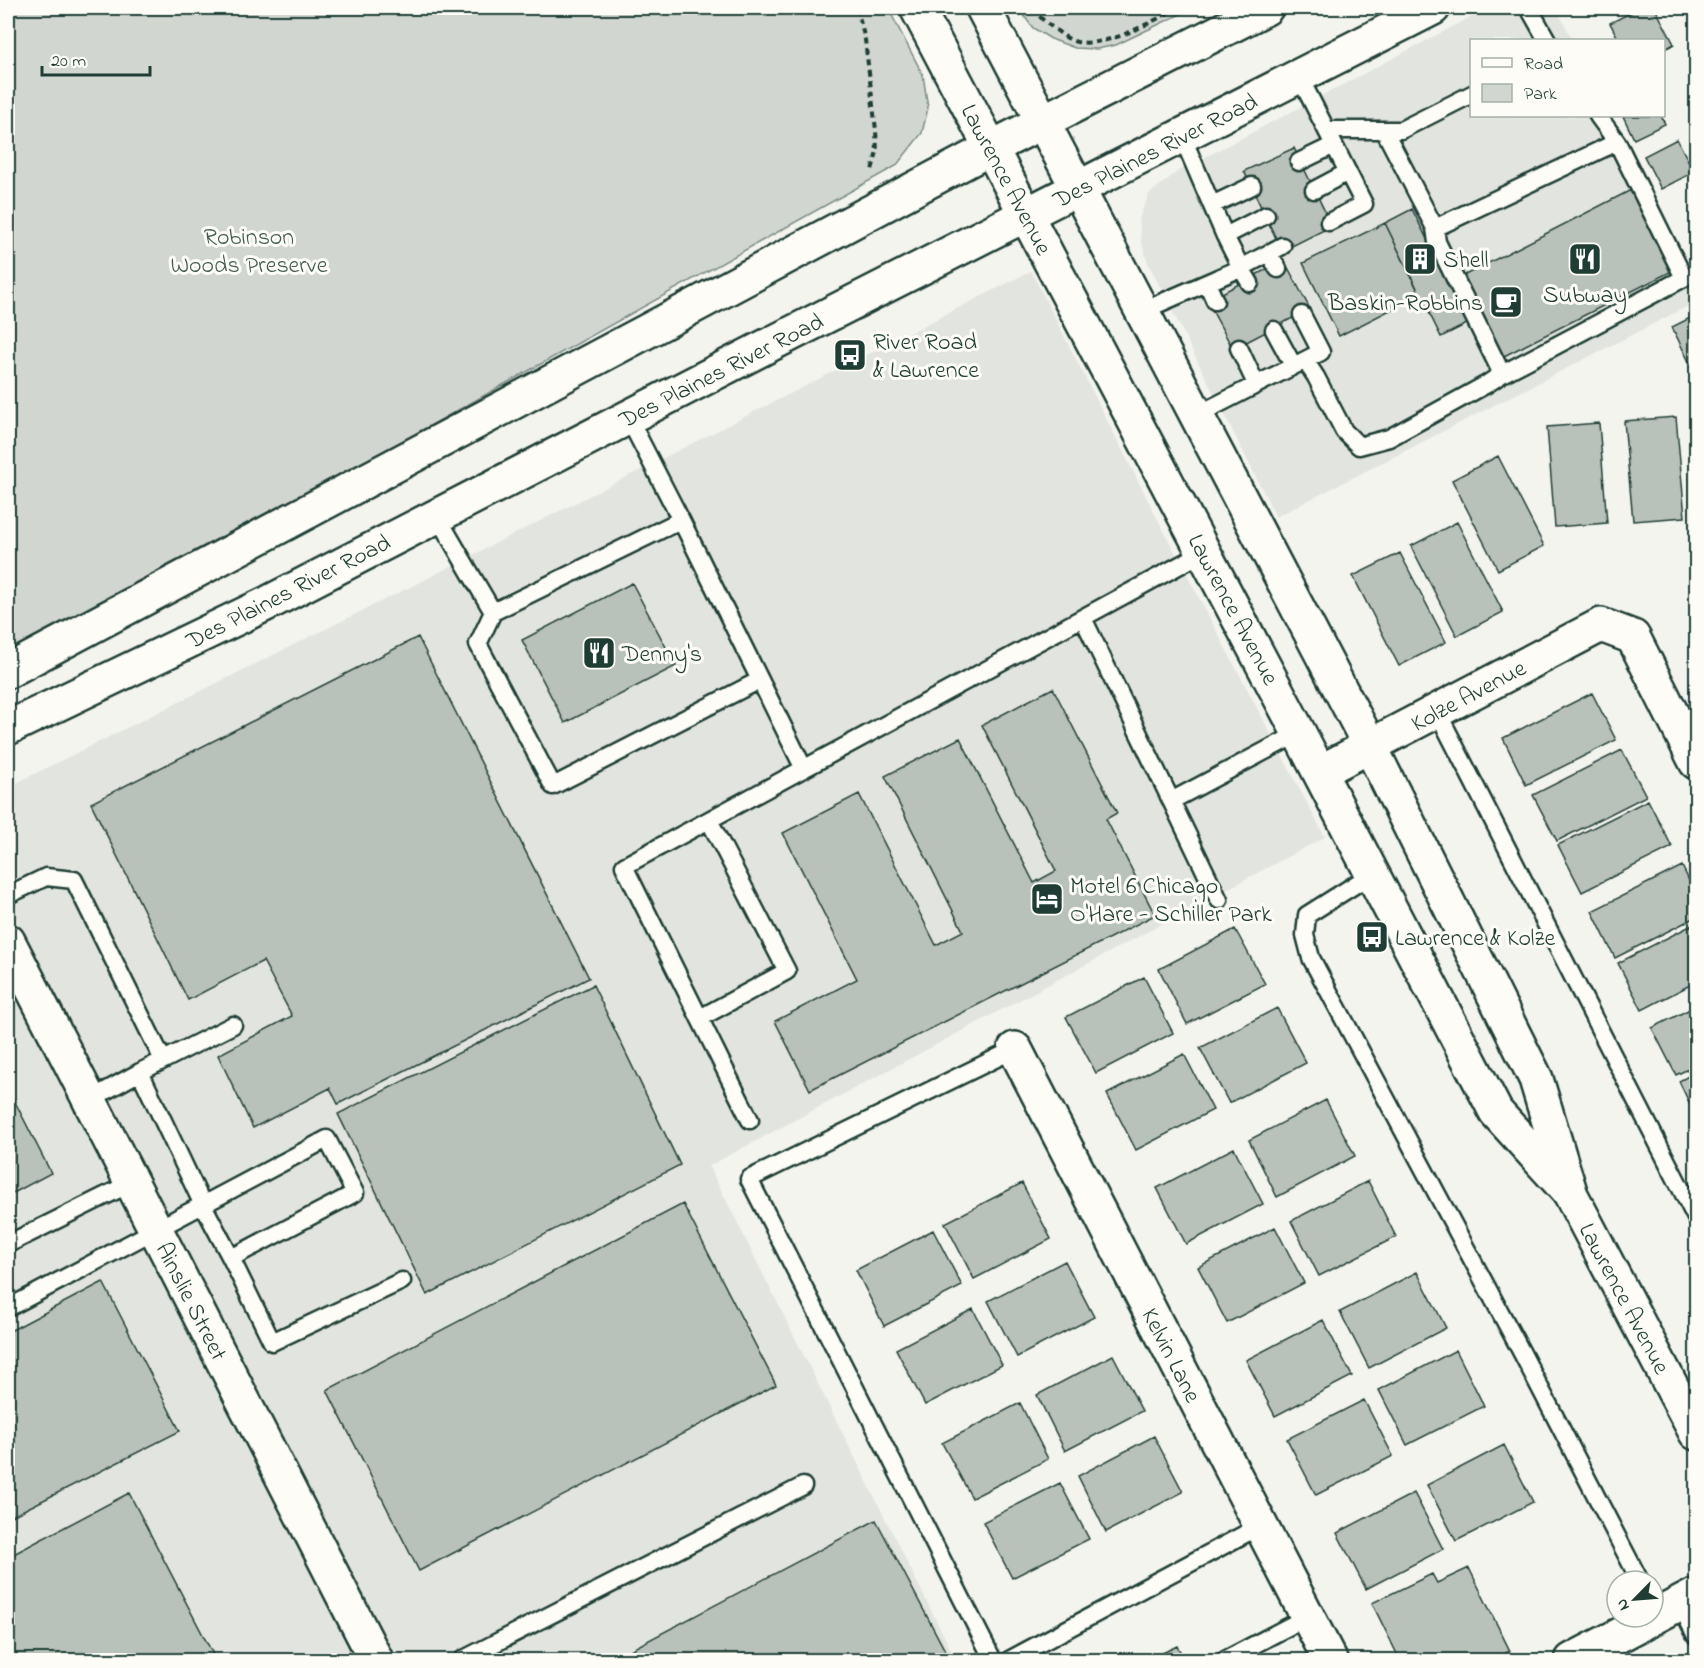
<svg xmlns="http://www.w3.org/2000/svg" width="1704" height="1668" font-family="'Indie Flower',sans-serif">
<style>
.built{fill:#e2e5df}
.green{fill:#d1d6d1;stroke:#788a82;stroke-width:1.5}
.building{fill:#b9c1bb;stroke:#1f3d34;stroke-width:1.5}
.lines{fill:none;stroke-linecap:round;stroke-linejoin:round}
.service-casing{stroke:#1f3d34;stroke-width:21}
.minor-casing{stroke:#1f3d34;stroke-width:38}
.secondary-casing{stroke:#1f3d34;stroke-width:38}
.path{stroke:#1f3d34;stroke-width:4;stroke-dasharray:6 4.5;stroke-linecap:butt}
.service{stroke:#fdfcf7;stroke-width:16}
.minor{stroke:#fdfcf7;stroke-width:33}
.secondary{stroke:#fdfcf7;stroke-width:33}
.labels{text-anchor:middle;stroke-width:6;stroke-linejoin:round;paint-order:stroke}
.street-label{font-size:24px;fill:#1f3d34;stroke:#fdfcf7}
.park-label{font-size:24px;fill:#435c53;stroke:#fdfcf7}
.poi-label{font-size:24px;fill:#1f3d34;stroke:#fdfcf7;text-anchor:start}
</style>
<rect width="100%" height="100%" fill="#f4f4ef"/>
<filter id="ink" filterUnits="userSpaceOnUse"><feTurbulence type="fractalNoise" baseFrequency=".0167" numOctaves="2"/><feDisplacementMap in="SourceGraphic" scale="12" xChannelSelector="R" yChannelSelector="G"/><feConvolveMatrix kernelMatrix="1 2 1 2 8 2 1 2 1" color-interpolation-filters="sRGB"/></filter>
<g filter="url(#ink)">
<path class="built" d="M1488 8H1556L1573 40H1472V116H1611L1696 286V302L1276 517 1148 263 1141 240 1139 218 1149 194 1177 172Z
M1031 271 1155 514 1325 837 709 1166 956 1660H8V787L418 583Z"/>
<path class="green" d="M8 8H888L923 75 928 108 922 133 896 166 153 580 8 655Z
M1018 8H1193L1116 45 1097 49 1075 48 1051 39 1033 28Z"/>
<path class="building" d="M1640 8H1655L1674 44 1664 50V40H1619L1610 23Z
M1623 116H1661L1665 124 1634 139Z
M1677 139 1694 172 1661 189 1644 156Z
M1294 148 1332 226 1282 251 1244 171Z
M1631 190 1672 271 1502 357 1461 277Z
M1412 209 1469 323 1441 337 1385 223Z
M1385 223 1420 295 1339 336 1303 263Z
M1284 260 1310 309 1233 349 1207 301Z
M1696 315V376L1672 327Z
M1676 417 1685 517 1633 521 1624 421Z
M1599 423 1607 523 1555 527 1547 427Z
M1498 456 1544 546 1498 570 1452 480Z
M1457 522 1503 612 1457 636 1411 546Z
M1400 553 1446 642 1399 666 1353 576Z
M632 583 676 666 565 723 522 640Z
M418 637 589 978 338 1104 330 1088 253 1128 218 1055 292 1016 263 961 188 1000 91 803Z
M1053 688 1117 813 1106 819 1155 915 810 1090 775 1021 857 979 783 833 859 794 936 945 963 931 885 776 960 738 1034 883 1056 871 982 725Z
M1592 693 1616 740 1526 785 1503 738Z
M1622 750 1646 796 1557 841 1533 795Z
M1648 800 1672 847 1582 892 1558 845Z
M1682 866 1696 895V917L1615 958 1592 911Z
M1696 923V982L1642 1010 1618 963Z
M1235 929 1265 984 1187 1024 1159 969Z
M1144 977 1173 1033 1096 1073 1066 1017Z
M593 985 680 1165 427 1295 338 1114Z
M1696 1006V1065L1676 1075 1652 1028Z
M1277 1008 1306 1063 1229 1103 1200 1048Z
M1184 1054 1213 1110 1136 1150 1107 1094Z
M1696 1072V1117L1679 1081Z
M8 1088 51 1173 8 1196Z
M1326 1100 1355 1156 1277 1197 1249 1140Z
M1234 1148 1263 1204 1186 1244 1157 1188Z
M1368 1181 1396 1237 1319 1276 1291 1221Z
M1022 1183 1051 1239 974 1279 945 1223Z
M683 1204 776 1385 419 1571 327 1390Z
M1275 1227 1304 1283 1227 1323 1198 1267Z
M933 1230 962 1286 884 1326 856 1270Z
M1065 1261 1094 1317 1017 1357 988 1301Z
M1417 1272 1446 1328 1369 1368 1340 1312Z
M103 1282 180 1431 8 1518V1332Z
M973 1309 1002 1365 925 1405 896 1349Z
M1323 1320 1352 1376 1275 1416 1246 1360Z
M1456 1350 1484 1406 1407 1445 1379 1390Z
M1113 1355 1142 1411 1065 1451 1037 1395Z
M1364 1400 1393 1456 1316 1495 1287 1439Z
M1020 1403 1048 1459 972 1498 942 1443Z
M1154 1436 1183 1492 1106 1532 1078 1476Z
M1504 1445 1533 1502 1456 1541 1427 1485Z
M1060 1483 1089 1539 1012 1578 983 1522Z
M129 1493 216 1660H8V1557Z
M1414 1493 1443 1549 1366 1589 1337 1533Z
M876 1520 950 1660H616L615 1658Z
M1469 1568 1510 1651 1490 1660H1400L1372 1603 1432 1574 1437 1583Z
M1177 1646 1185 1660H1148Z"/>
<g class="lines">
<defs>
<path id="service" d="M1529 8 1547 40
M1299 76 1364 204 1329 222
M1327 130H1401L1472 94
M1384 130 1435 228 1617 142 1598 116
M1299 162 1334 145
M1314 190 1348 172
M1212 205 1252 186
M1225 236 1266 215
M1278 269 1269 253 1282 246
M1207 283 1215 301
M1250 283 1241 268 1269 253
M1142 311 1241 268 1225 236 1182 136
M1274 330 1293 365
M1239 348 1256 384
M1305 360 1316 377 1344 431 1359 446 1389 438 1487 384 1502 374 1437 242 1435 228
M1502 374 1684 278 1617 142
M1197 415 1321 352 1302 315
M437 516 493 612 681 520 628 417
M493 612 478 644 553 786 760 680 681 520
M1083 618 1219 900
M760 680 804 769
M1437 711 1696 1218
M1171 801 1299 733
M1372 874 1307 915 1305 935 1311 958 1522 1353 1640 1581
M8 895 46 877 74 880 163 1060
M700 1018 787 971 709 820
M140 1072 233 1025
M89 1100 140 1072 203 1205 231 1258
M750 1120 624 866 1204 552
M8 1244 131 1183
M8 1308 327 1139 355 1193 231 1258 272 1342 402 1281
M1680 1604 1696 1636
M462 1660 803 1486
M993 1660 749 1179 1015 1049
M1009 1660 1260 1526
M1225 1660 1307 1617"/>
<path id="minor" d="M1320 772 1601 625 1633 637 1696 762
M8 941 376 1660
M1015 1049 1330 1660
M1572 1660 1696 1595"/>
<path id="secondary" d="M917 8 1299 733 1496 1112 1566 1189
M983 8 1370 746 1536 1079 1571 1195 1696 1433
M8 671 991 148 1266 8
M8 728 270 602 761 349 1433 8"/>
</defs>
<use href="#service" class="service-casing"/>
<use href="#minor" class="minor-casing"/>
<use href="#secondary" class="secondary-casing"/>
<path class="path" d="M857 8 865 40 876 130 877 152 872 170
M1033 8C1040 18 1046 23 1056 30 1062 35 1069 40 1077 42 1111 47 1149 22 1179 8"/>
<use href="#service" class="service"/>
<use href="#minor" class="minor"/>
<use href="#secondary" class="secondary"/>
</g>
</g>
<defs>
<symbol id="building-square" viewBox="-11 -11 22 22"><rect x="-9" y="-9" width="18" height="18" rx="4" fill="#1f3d34" stroke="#fdfcf7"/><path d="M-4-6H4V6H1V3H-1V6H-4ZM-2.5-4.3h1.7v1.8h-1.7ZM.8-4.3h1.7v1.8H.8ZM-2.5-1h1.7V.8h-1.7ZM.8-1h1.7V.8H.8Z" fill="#fff"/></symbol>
<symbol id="restaurant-square" viewBox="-11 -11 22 22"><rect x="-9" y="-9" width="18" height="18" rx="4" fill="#1f3d34" stroke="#fdfcf7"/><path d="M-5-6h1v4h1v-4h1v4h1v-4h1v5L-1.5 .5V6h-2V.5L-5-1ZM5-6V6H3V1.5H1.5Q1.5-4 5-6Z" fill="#fff"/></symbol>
<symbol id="cafe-square" viewBox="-11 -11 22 22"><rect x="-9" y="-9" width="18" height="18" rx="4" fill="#1f3d34" stroke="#fdfcf7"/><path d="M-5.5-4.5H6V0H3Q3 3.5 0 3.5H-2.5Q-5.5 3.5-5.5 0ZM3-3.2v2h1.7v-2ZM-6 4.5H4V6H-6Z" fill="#fff"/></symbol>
<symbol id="bus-square" viewBox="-11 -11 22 22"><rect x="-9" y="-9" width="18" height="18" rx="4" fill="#1f3d34" stroke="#fdfcf7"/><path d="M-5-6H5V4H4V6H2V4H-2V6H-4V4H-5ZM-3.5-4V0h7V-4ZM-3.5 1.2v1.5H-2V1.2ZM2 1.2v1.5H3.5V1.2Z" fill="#fff"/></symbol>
<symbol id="hotel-square" viewBox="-11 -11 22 22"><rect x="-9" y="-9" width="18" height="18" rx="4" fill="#1f3d34" stroke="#fdfcf7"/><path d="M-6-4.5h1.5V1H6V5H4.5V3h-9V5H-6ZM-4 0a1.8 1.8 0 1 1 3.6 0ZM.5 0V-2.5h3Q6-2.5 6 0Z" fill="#fff"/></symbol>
</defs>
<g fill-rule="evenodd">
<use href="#building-square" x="1401" y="240" width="38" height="38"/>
<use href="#restaurant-square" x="1566" y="240" width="38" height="38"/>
<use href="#cafe-square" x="1487" y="283" width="38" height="38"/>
<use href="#bus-square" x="831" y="336" width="38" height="38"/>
<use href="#restaurant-square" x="580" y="634" width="38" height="38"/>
<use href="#hotel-square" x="1028" y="880" width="38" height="38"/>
<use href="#bus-square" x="1353" y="918" width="38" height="38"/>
</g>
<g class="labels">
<g class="street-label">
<text transform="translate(1155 150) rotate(-27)" y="8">Des Plaines River Road</text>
<text transform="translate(1007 179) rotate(62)" y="8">Lawrence Avenue</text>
<text transform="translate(721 370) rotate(-27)" y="8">Des Plaines River Road</text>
<text transform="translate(288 591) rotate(-27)" y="8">Des Plaines River Road</text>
<text transform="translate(1234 609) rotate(62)" y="8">Lawrence Avenue</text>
<text transform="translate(1468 695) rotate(-28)" y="8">Kolze Avenue</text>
<text transform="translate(1625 1298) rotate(62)" y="8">Lawrence Avenue</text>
<text transform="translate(192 1301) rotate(63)" y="8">Ainslie Street</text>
<text transform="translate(1172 1355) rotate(63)" y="8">Kelvin Lane</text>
</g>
<g class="park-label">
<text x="249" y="244">Robinson<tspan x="249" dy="28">Woods Preserve</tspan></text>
</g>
<g class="poi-label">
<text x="1443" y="267">Shell</text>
<text x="1585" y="302" text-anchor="middle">Subway</text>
<text x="1483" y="310" text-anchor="end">Baskin-Robbins</text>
<text x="873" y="349">River Road<tspan x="873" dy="28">&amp; Lawrence</tspan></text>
<text x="622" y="661">Denny's</text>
<text x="1070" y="893">Motel 6 Chicago<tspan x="1070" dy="28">O'Hare - Schiller Park</tspan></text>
<text x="1395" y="945">Lawrence &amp; Kolze</text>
</g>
</g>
<rect width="1704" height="1668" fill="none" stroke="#fdfcf7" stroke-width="30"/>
<rect x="15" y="15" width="1674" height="1638" fill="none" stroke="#1f3d34" stroke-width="2" filter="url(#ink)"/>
<rect x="1470" y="39" width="195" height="78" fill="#fdfcf7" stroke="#a4b0a9" stroke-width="1.5"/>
<rect x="1482" y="58" width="30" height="9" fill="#fdfcf7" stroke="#a4b0a9" stroke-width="1.5"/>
<text x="1524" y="69" font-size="18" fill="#1f3d34">Road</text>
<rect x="1482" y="84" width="30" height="18" fill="#d1d6d1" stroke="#a4b0a9" stroke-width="1.5"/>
<text x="1524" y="99" font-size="18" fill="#1f3d34">Park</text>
<g transform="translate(1635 1599) rotate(245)"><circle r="28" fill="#fdfcf7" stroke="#a4b0a9" stroke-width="1.5"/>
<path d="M0-4.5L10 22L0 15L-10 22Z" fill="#1f3d34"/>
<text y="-9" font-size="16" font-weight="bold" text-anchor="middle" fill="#1f3d34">N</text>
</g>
<path d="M42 66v9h108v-9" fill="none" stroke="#1f3d34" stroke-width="3"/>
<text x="51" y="66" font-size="18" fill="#1f3d34" stroke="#fdfcf7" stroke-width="4.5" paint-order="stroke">20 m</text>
</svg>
